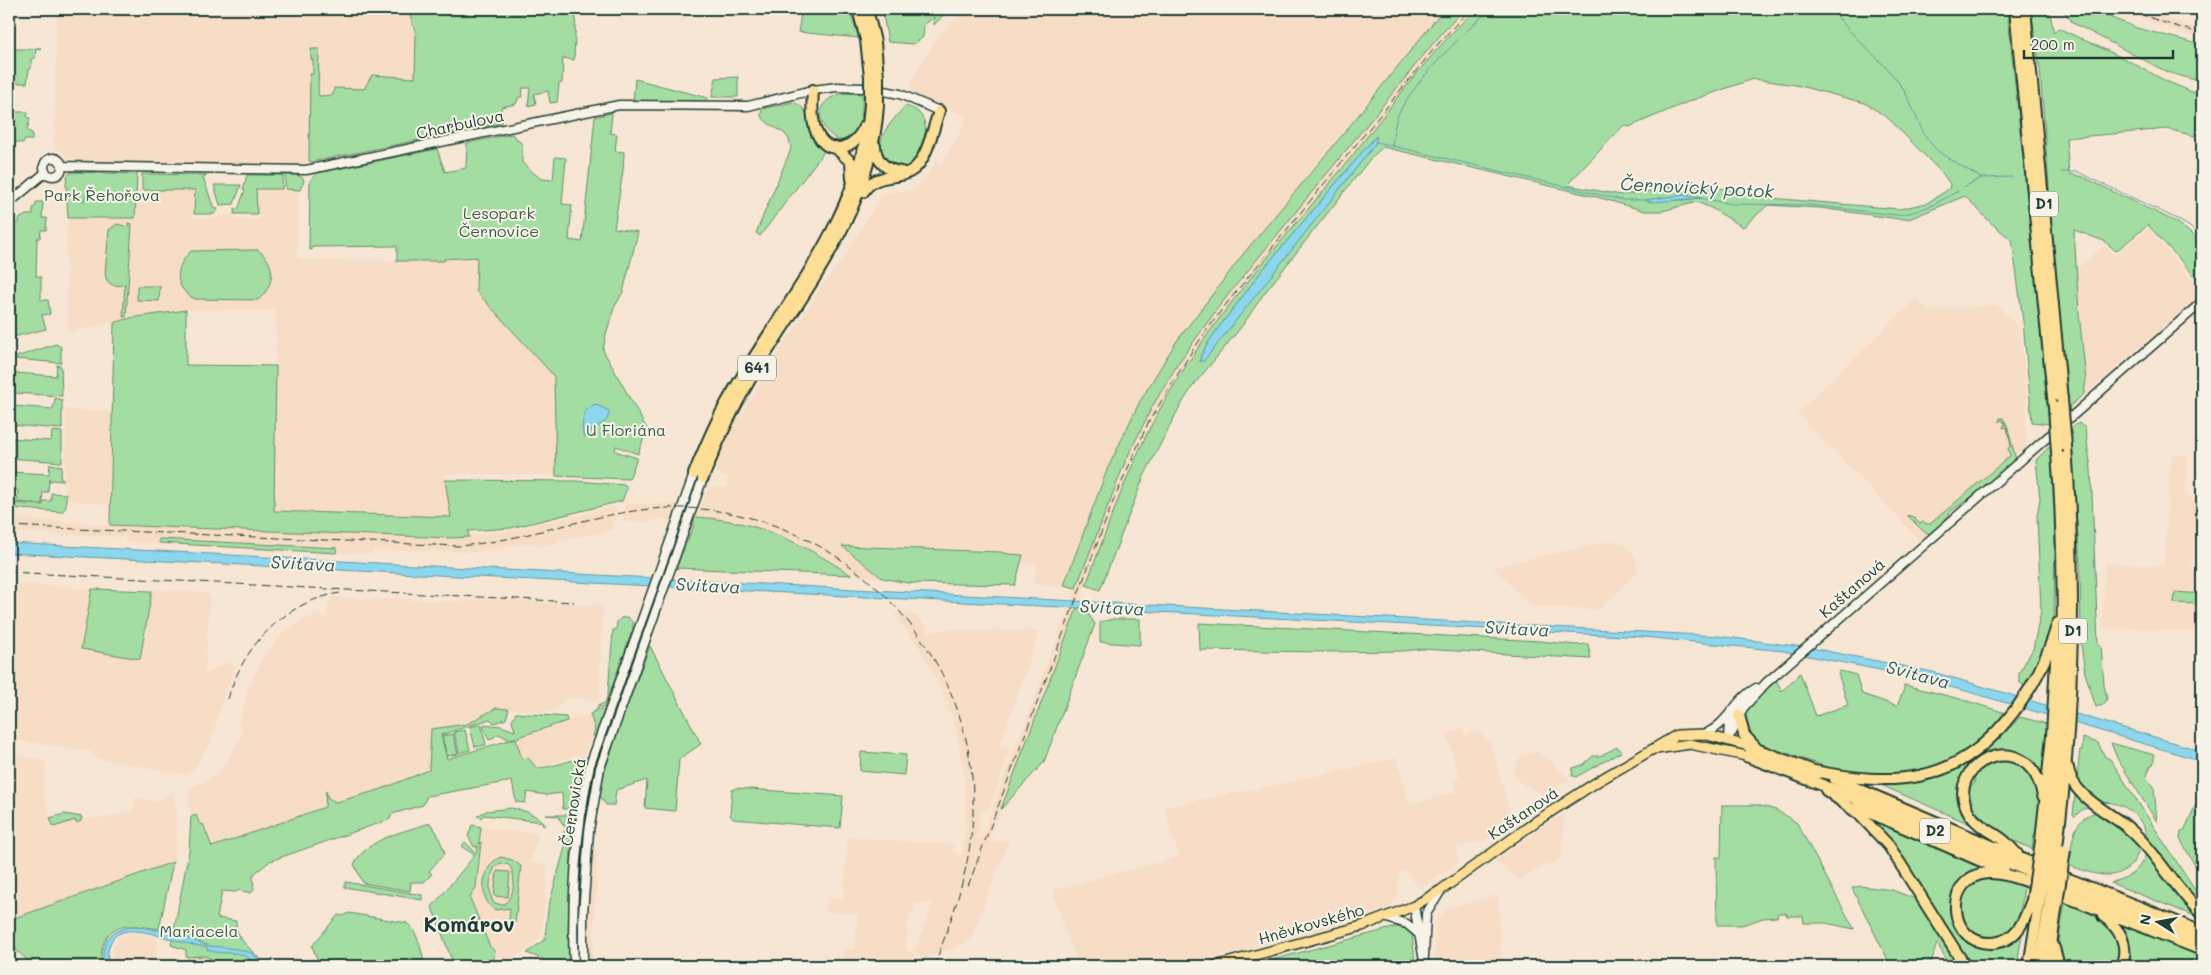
<svg xmlns="http://www.w3.org/2000/svg" width="2211" height="975" font-family="Mali,sans-serif">
<style>
.built{fill:#f7ddc6;fill-rule:evenodd}
.green{fill:#a4dda2;stroke:#628d6b;fill-rule:evenodd}
.water{fill:#8dd7ee;stroke:#6199a4}
.lines{fill:none;stroke-linecap:round;stroke-linejoin:round}
.stream{stroke:#6199a4;stroke-width:1}
.secondary-casing{stroke:#1f3d34;stroke-width:11}
.primary-casing{stroke:#1f3d34;stroke-width:12}
.highway-casing{stroke:#1f3d34;stroke-width:14}
.secondary{stroke:#f7f3e8;stroke-width:8}
.primary{stroke:#fcde96;stroke-width:9}
.highway{stroke:#fcde96;stroke-width:10}
.rail{stroke:#1f3d34;stroke-width:1;stroke-dasharray:8 4;stroke-linecap:butt}
.highway-bridge-casing{stroke:#1f3d34;stroke-width:14;stroke-linecap:butt}
.highway-bridge{stroke:#fcde96;stroke-width:10}
.labels{text-anchor:middle;stroke-width:4;stroke-linejoin:round;paint-order:stroke}
.shield{fill:#f7f3e8;stroke:#60746a;stroke-width:1}
.shield-label{font-size:15px;font-weight:bold;fill:#1f3d34}
.street-label{font-size:16px;fill:#1f3d34;stroke:#f7f3e8}
.park-label{font-size:16px;fill:#3a5d4a;stroke:#f7f3e8}
.water-label{font-size:18px;font-style:italic;fill:#355c59;stroke:#f7f3e8}
.district-label{font-size:21px;font-weight:bold;fill:#1f3d34;stroke:#f7f3e8}
</style>
<rect width="100%" height="100%" fill="#f7e6d4"/>
<filter id="ink" filterUnits="userSpaceOnUse"><feTurbulence type="fractalNoise" baseFrequency=".02" numOctaves="2"/><feDisplacementMap in="SourceGraphic" scale="10" xChannelSelector="R" yChannelSelector="G"/><feConvolveMatrix kernelMatrix="1 2 1 2 8 2 1 2 1" color-interpolation-filters="sRGB"/></filter>
<g filter="url(#ink)">
<path class="built" d="M57 9H408L416 34 415 78 373 75 364 89 334 88 333 95 310 102 309 161 294 166 89 162 66 157 61 150 54 151Z
M964 9H1444L1244 253 1176 342 1139 403 1107 470 1062 588 1033 584 1037 564 1021 563 1023 555 1001 552 843 546 882 578 851 575 810 549 772 532 738 523 694 517 701 499 708 490 713 487H727L728 477 722 476 717 473 716 464 736 418H739L785 343 822 286 842 260 882 193 912 190 927 177 935 162 941 165 959 135 967 116 912 95 910 82 934 42Z
M1464 9H1476L1441 46 1227 310 1177 380 1159 411 1132 465 1116 506 989 841H1009L971 938 963 944 922 960 920 955 914 953 910 966H828L826 963 843 964 844 949H855L857 914 826 912 827 897 843 899 848 837 954 845 951 851 961 855 966 840 963 837 966 830 964 779 957 732 940 686 919 647 894 614 917 615 930 633 946 629 1040 631 999 747 1009 748V753L988 811H980L978 836 974 837 981 839 1108 503 1125 462 1152 407 1179 362 1209 320 1435 41ZM915 903 932 904 914 953 906 950 909 914H914Z
M2117 9H2139L2202 30V39L2161 26Z
M2202 129V175L2193 173Z
M255 189H298L297 258 303 259V260L443 261 444 259 477 256 476 291 554 376 556 476 444 474 452 517 274 511 276 310H186L130 318 68 333 66 233 68 218H135L137 190H195V205L192 218H219V215H233V219H260V215H257Z
M2148 228 2202 291V294L2085 395 2086 380 2076 269 2105 245 2115 256Z
M1916 298 1928 311 1997 305 2020 328 2026 386V447L2016 456V460L1981 490 1949 512 1943 523 1934 530 1919 539 1797 413Z
M66 409 112 412 110 505 65 500Z
M2171 454 2188 455 2186 492 2197 506V511H2199L2198 523H2195L2192 572H2202V632L2102 627 2105 563 2164 566Z
M626 504H677L672 522 661 518 651 522H622Z
M615 506 617 511H619L616 519 612 522 613 529 538 547 536 543 476 552 373 550 372 554 336 553 337 548 159 539V543L125 542V537L9 532V518L110 525 453 538 519 529Z
M1611 541 1622 543 1632 551 1636 560 1637 569 1635 575 1599 610 1531 606 1493 567Z
M9 583 92 589 81 648 141 659 152 589 208 593 210 595 205 674 230 661 235 667 222 702 211 742 195 767 186 775 91 757 92 752 9 739Z
M395 594 399 595 400 599 448 602 487 599 603 605 599 701 569 698 555 709 548 712 496 708 467 725 431 729 429 770 379 790 340 801H332L326 794 325 807 212 847 203 824 200 825 194 816 191 817 188 791 192 787 215 776 229 759 242 734 239 725 247 692 260 663 269 650 282 634 294 625 317 614 327 617 329 600 335 597 394 599Z
M590 714 595 729 584 754 571 757 537 768 528 758 522 759 516 740 518 739V737Z
M1462 728 1465 735 1477 731 1490 742 1514 823 1487 840 1455 848 1459 862 1421 887 1412 880 1407 870 1399 872 1398 895 1389 908 1331 927 1187 966H1079L1062 923 1053 890 1179 857 1164 807 1280 784 1397 758 1409 804 1416 803 1455 792 1452 779 1459 777 1447 735 1453 731Z
M1536 752 1552 761 1559 770 1570 779 1543 794 1519 782 1513 776 1515 765 1521 756Z
M9 754 47 761 42 788 51 818 70 820 109 817 133 810 135 798 157 801 173 791 177 813V837L173 862 9 920Z
M1564 815 1562 858 1519 880 1495 860 1555 818Z
M482 827 539 834 529 863 548 865 541 936 523 953 516 952 513 960 508 959 505 961 503 958 497 957V949L490 947 470 898 476 886Z
M591 850H598L592 966H586L588 892Z
M1498 895 1502 966H1435L1434 924 1443 912 1449 908Z
M132 932 158 938 155 966H111L113 948 118 938Z
M204 956 222 963 245 961 250 966H187L186 957Z
M1041 959 1060 966H1015Z"/>
<path class="green" d="M408 9H576L574 60 563 58 562 83 559 84 557 102 550 103 548 91 534 94 536 104 528 106 530 88H523L522 97H519L516 104 501 107 502 123 311 162 309 161 310 74H313V60L311 59V49H319L318 94 319 96 333 95 334 88 364 89 372 75 415 78 416 34Z
M802 9H849L859 38 798 32Z
M882 9H949L934 25V17L924 25 923 37 914 44 888 42Z
M1444 9H1464L1435 41 1220 305 1179 362 1152 407 1125 462 1076 588 1064 585 1107 470 1139 403 1176 342 1244 253 1344 133Z
M1476 9H2007C2022 147 2037 287 2049 424L2032 422 2023 321 2012 240 1991 223 1965 196 1909 219H1899L1820 208 1768 205 1743 227 1711 208 1697 202 1662 211H1645L1597 197 1383 147 1370 159 1263 295 1242 326 1193 386 1179 408 1144 476 1100 590 1086 585C1108 527 1128 467 1159 411 1208 321 1280 244 1345 165 1387 112 1427 55 1476 9ZM1753 79 1796 85 1865 103 1888 118 1943 174 1950 184 1949 189 1927 203 1899 209 1770 198 1736 192 1693 181 1684 182 1659 190 1621 195 1567 185 1624 125 1629 127 1690 101ZM1376 136 1372 148 1204 360 1200 361 1201 355 1213 335 1264 268ZM1683 195 1699 198 1684 200H1646Z
M2031 9H2049L2054 33 2058 28 2123 58 2166 81 2202 96 2195 136 2167 129 2066 138 2069 174 2083 177 2178 223 2202 243V284L2148 225 2116 251 2104 241 2074 230 2079 313 2086 380 2084 394 2069 407 2055 265 2040 69Z
M2062 9H2089L2137 28 2202 45V82L2167 72 2073 23Z
M35 48H41L36 49 35 58 31 59V69H29L27 83H9V49H35Z
M738 77V97H712L716 78Z
M635 79 708 98 703 104 633 103Z
M845 93 862 94C862 106 863 119 858 129 843 162 801 114 831 98 835 95 841 94 845 93Z
M793 102C811 109 807 122 814 138 816 142 822 146 826 149L760 236 756 233 791 149C790 128 772 131 761 116L762 109Z
M905 106C910 107 915 109 919 113 934 128 920 161 903 169L886 165C884 160 880 155 880 150 878 134 896 117 905 106Z
M9 112H28L27 117 30 118 27 131 32 133V140H24L23 143 9 141Z
M612 113 610 133 617 134 615 151 624 152 623 171 614 228 638 232 623 292 614 308 606 334 603 350 647 429 638 454 616 446 615 451 637 458 629 479 556 476 554 376 476 291 477 257 444 259V261H397V246L312 247V250L309 249 310 180 318 173 437 149 445 172 466 168 467 143 512 134 522 144V163L541 179 553 180 555 157 566 158 562 204 572 205 569 240 582 242 595 117Z
M73 172 137 174 135 218H68L66 184 67 176 70 173Z
M142 174 207 175 203 177 214 209 217 208 218 210 214 214H194L195 190H142Z
M247 175H283L282 189H256L257 214H234L235 208 238 210 245 190 243 189Z
M285 175H297L303 178 304 181 300 190 285 189Z
M214 185H241L234 204 220 205Z
M36 202H43L42 218H47L46 230H41L40 238H37L36 276 41 277V300H48L50 314 42 315 46 329 9 338V228H13V223H19V219L26 215H33V208L36 206Z
M128 223 132 224 126 317H123L125 284C115 288 106 285 105 273L109 230 117 224 128 227Z
M258 250C277 263 275 286 258 300L195 299C172 288 175 266 191 251Z
M137 286H160L159 301 137 300Z
M186 310V365L276 366 274 511 451 517 445 480 576 481 624 485 627 488 622 501 511 528 468 531 469 537 453 538 110 525 114 323 130 318Z
M56 344 61 347V363L15 359 16 357Z
M57 365 61 366 62 396 14 393 15 373 56 376Z
M55 398 62 400V429L11 425 13 406 53 409Z
M2000 418H2003L2007 425 2016 460 1981 490 1951 511 1943 523 1930 534 1923 531 1907 515 1913 517 1920 524 1923 522 1927 524H1930L2010 456 2008 448 2011 446 2007 427 2003 428 2005 423 2001 420 1999 422Z
M2079 423 2085 428 2091 469 2098 645 2101 646 2104 685 2107 699 2103 705 2096 707 2085 673 2081 644 2080 565 2071 441V428Z
M52 431 62 432V462L9 458 10 438 51 441Z
M2051 445 2055 519 2054 617 2051 638 2028 689 2019 682V673L2033 649 2041 611 2037 516 2040 499 2036 460Z
M50 464 62 466 60 479H64L63 481 52 480 50 482 49 478 48 492H43L42 504 17 502 18 490H9V472L49 474Z
M695 487 696 489 654 605H652L693 488Z
M51 493 66 494V507L62 512 9 508V503L43 505V501H51Z
M694 517C757 520 800 542 851 575L676 568 694 525Z
M159 539 337 548 336 553 159 543Z
M842 546 1001 552 1008 554 1023 555 1015 585 908 583 882 578Z
M92 589 152 591 140 659 81 649Z
M2175 592 2202 594V604L2174 603Z
M1077 608H1084L1095 624 1044 762 1001 809Z
M628 617 633 623V629L604 708 597 706 605 703 608 694 613 630H616L617 622 621 618Z
M1113 619H1140V645L1100 642V622Z
M1199 623 1540 641 1576 645 1588 644 1591 659 1422 649 1403 651 1326 652 1200 650Z
M644 626 599 761 591 798 598 761 622 684Z
M650 646 701 744 679 759 675 811 645 808 647 780 616 790 614 805H606L600 796C600 775 612 756 616 735Z
M1840 671 1856 675 1862 694 1897 706 1904 689V685L1964 700 2009 714 1990 737 1943 767 1899 775 1852 774 1832 769 1758 743C1724 722 1758 698 1776 680L1782 691 1800 673 1816 716 1848 705 1838 673Z
M496 708 509 709 506 719 494 723 490 719 441 735 447 759 516 738 508 739 499 734 489 740 483 727 484 724 501 726 515 731 512 720 516 713 566 717 567 721 518 737 516 740 522 759 528 758 537 768C553 768 571 759 588 757L573 809H563L562 793 546 795 527 792 525 803 516 802 512 781 427 796 423 805 392 814 390 819 385 821 270 861 254 874 253 877 254 890 251 893 239 890 236 892 222 891 217 918 236 921C236 943 255 950 265 966H250L245 961 222 963 204 956 186 957V950L171 945 189 851 191 817 196 815 200 825 203 824 212 847 325 807 326 791 328 798 336 802 379 790 429 770 431 729 467 724Z
M597 708 604 711 595 737 593 736 595 729 590 714 597 710Z
M2020 717 2047 724 2044 777C2013 718 1930 767 1970 824L1876 783C1945 784 1975 765 2020 717Z
M481 724 486 745 475 747 470 727Z
M465 730 470 750 459 753 454 732Z
M453 734 458 754 447 756 442 736Z
M2083 738 2098 743 2105 757 2110 759 2202 901V919L2111 883C2119 879 2128 878 2135 871 2173 833 2115 776 2075 816L2073 815 2080 750H2082Z
M2111 743 2154 755V763L2150 767 2146 779 2154 786 2157 822 2117 758Z
M1617 747 1621 752 1576 777 1572 775 1573 768 1583 765 1593 756H1600Z
M861 752 906 755 904 775 860 771Z
M2005 758 2028 768 2040 797 2037 834H2034L2032 849 1992 831 1969 808 1968 785H1973L1975 780 1972 776 1981 765Z
M736 788 843 796 840 828 733 819 730 815 732 790Z
M2196 804 2202 805V878L2180 839 2181 832 2184 831Z
M1722 805H1757L1776 810 1797 823 1854 929 1826 923H1804L1803 916H1787L1786 913H1778L1777 917 1763 918 1742 925H1717L1716 857H1721Z
M511 808C525 810 537 815 546 825H542L543 822 484 815 481 818 477 816 486 811Z
M2099 811C2150 807 2151 870 2111 875 2096 876 2082 870 2069 865 2073 842 2070 819 2099 811Z
M64 814 82 817 81 821 76 823 75 820 54 827 50 818Z
M546 815H573L576 826 573 837 565 839 564 831 566 829 558 816Z
M1872 819 1989 868C1937 875 1936 941 1989 948 2004 949 2013 946 2022 934L2017 966H1970C1939 916 1910 865 1872 819Z
M430 823 437 833 445 853 429 871 432 874 424 882H411L410 891 363 883 354 864C368 838 403 832 430 823Z
M472 825 481 827 479 844 481 842 476 887 470 898 490 947 495 951 493 966H454L432 907 475 855 462 847 465 842 476 853 478 846 474 847 468 836Z
M583 833H587L580 966H577L578 900Z
M571 840 570 966H560L527 953 545 939 548 909 566 843Z
M501 857 512 860 521 866 515 923 509 922 510 908 496 910C477 902 481 864 501 857ZM501 863 509 865C517 874 515 900 502 905L494 903C487 894 489 867 501 863Z
M173 862 159 929C125 923 99 922 101 966L33 965 17 951 9 937V920Z
M497 871 510 872 508 897 494 896Z
M1985 877H1999L2024 885C2022 905 2019 939 1992 939 1988 939 1984 939 1980 937 1975 935 1969 930 1964 927 1959 900 1955 888 1985 877Z
M346 882 422 895V900L344 887Z
M1860 886 1892 890 1920 901 1958 964 1950 966 1937 943 1930 966 1889 962 1852 888Z
M2065 903C2086 912 2122 923 2121 951 2121 956 2118 962 2117 966H2062C2055 944 2062 925 2065 903Z
M349 913 407 923C418 932 423 953 424 966H320L312 946 338 915 343 916Z
M2121 923 2202 955V963L2179 966H2125C2133 952 2130 936 2121 923Z
M1396 927 1406 929 1412 934 1415 962 1402 966H1258L1257 964Z"/>
<path class="water" d="M1376 136V142L1372 148 1204 361H1200L1201 355 1213 335 1264 268Z
M1683 195 1701 198 1652 202 1644 200Z
M595 404 609 411V415L606 421 592 430 586 437 583 435 582 426 585 411Z
M9 543 1718 636 1811 648 1933 672 2202 751V761L1966 691 1880 670 1783 651 1644 637 9 553Z
M135 926 163 931 211 946 237 949 252 953 264 966H258C239 946 229 957 207 950V946C176 949 102 899 108 966H103C102 938 108 931 135 926Z"/>
<g class="lines">
<path class="stream" d="M1832 9C1850 36 1876 54 1896 79 1913 99 1916 127 1933 146 1946 160 1965 167 1981 178
M1376 142 1622 200H1644
M1392 147C1393 139 1394 128 1396 120 1407 88 1464 32 1491 9
M2061 172H2078L2177 219 2190 227 2202 239
M1964 187 1981 178 2012 177
M1700 198 1732 204 1810 205 1896 215C1919 213 1938 203 1958 191
M82 201H84L86 195H89"/>
<defs>
<path id="secondary" d="M884 91 900 94 939 111
M44 167a9 9 0 1 1 18 0a9 9 0 1 1-18 0Z
M62 166 306 170 619 105 748 106 813 90 837 87 862 88
M9 203 46 172
M2070 418 2202 302
M1703 734C1726 728 1735 699 1756 688
M1726 739 1733 731 1743 708 1766 683 2050 435
M1729 739C1727 729 1729 721 1734 712
M1414 906 1425 966
M1387 918 1407 924 1420 935
M1424 956 1426 914 1440 892
M574 966C571 902 576 828 590 765L694 474
M583 966V914L589 831 600 768 703 478"/>
<path id="primary" d="M1656 749 1690 744 1746 756
M1215 966 1362 926 1414 906 1441 890 1538 820 1600 780 1677 735 1703 734 1748 746"/>
<path id="highway" d="M858 9 866 40 870 77
M867 9 875 42 878 77
M2015 9 2054 407
M2025 9 2062 400
M813 90C812 105 811 125 819 137 832 158 857 146 864 127
M875 146C876 161 886 170 901 172
M835 147 851 162 852 179
M863 192C877 170 900 182 915 168 927 158 934 126 939 111
M694 474C704 449 714 425 727 402 781 306 863 218 870 104
M703 478C718 440 735 403 757 368 808 285 872 207 878 105
M1739 715 1744 735 1756 748
M1748 746 1819 773
M1746 756 1838 791 2030 872
M2068 768C2072 796 2107 811 2127 827 2157 852 2174 888 2202 914
M1814 771C1892 786 1953 786 2007 720 2032 691 2047 660 2058 623
M1835 779 2032 863
M1826 790 1859 814 1889 846 1965 966
M1857 807 2004 871
M2041 841 2052 736 2057 641
M2048 844C2064 713 2067 584 2057 453
M2057 847C2074 714 2076 580 2066 446
M2017 854C2012 849 2008 844 2003 840 1992 831 1978 827 1970 814 1938 764 2029 721 2043 796
M2066 878 2202 932
M2029 882C2016 878 2002 872 1988 873 1942 876 1947 946 1993 943 2004 942 2013 936 2019 928 2025 920 2028 910 2032 900
M2065 887 2202 942
M2064 896 2202 950
M2103 916C2120 928 2130 946 2121 966
M2054 948 2059 966
M2029 966 2039 904
M2039 966 2049 907
M2048 966 2056 910"/>
</defs>
<use href="#secondary" class="secondary-casing"/>
<use href="#primary" class="primary-casing"/>
<use href="#highway" class="highway-casing"/>
<use href="#secondary" class="secondary"/>
<use href="#primary" class="primary"/>
<use href="#highway" class="highway"/>
<path class="rail" d="M2128 9 2162 22 2202 34
M9 526 458 546C535 540 608 505 686 508 845 514 979 652 973 813 971 867 953 916 934 966
M9 572 574 602
M228 699C242 647 285 601 340 593
M968 886 1112 504 1148 423 1192 351 1223 308 1438 44 1470 9"/>
<defs>
<path id="highway-bridge" d="M870 104V77
M878 105V77
M2062 400 2066 446
M2054 407 2057 453
M2032 900 2041 841
M2039 904 2048 844
M2049 907 2057 847
M2056 910 2065 850"/>
</defs>
<use href="#highway-bridge" class="highway-bridge-casing"/>
<use href="#highway-bridge" class="highway-bridge"/>
</g>
</g>
<g class="labels">
<g class="shield">
<rect x="2030" y="191.5" width="28" height="25" rx="4"/>
<rect x="738" y="355.5" width="38" height="25" rx="4"/>
<rect x="2059" y="618.5" width="28" height="25" rx="4"/>
<rect x="1920" y="818.5" width="30" height="25" rx="4"/>
</g>
<g class="shield-label">
<text x="2044" y="209">D1</text>
<text x="757" y="373">641</text>
<text x="2073" y="636">D1</text>
<text x="1935" y="836">D2</text>
</g>
<g class="street-label">
<text transform="translate(460 124) rotate(-12)" y="6">Charbulova</text>
<text transform="translate(1852 588) rotate(-41)" y="6">Kaštanová</text>
<text transform="translate(573 802) rotate(-81)" y="6">Černovická</text>
<text transform="translate(1523 813) rotate(-34)" y="6">Kaštanová</text>
<text transform="translate(1311 924) rotate(-16)" y="6">Hněvkovského</text>
</g>
<g class="park-label">
<text x="102" y="201">Park Řehořova</text>
<text x="499" y="219">Lesopark<tspan x="499" dy="18">Černovice</tspan></text>
<text x="626" y="436">U Floriána</text>
<text x="199" y="937">Mariacela</text>
</g>
<g class="water-label">
<text transform="translate(1697 188) rotate(3)" y="6">Černovický potok</text>
<text transform="translate(303 564) rotate(3)" y="6">Svitava</text>
<text transform="translate(708 586) rotate(3)" y="6">Svitava</text>
<text transform="translate(1112 608) rotate(3)" y="6">Svitava</text>
<text transform="translate(1517 629) rotate(3)" y="6">Svitava</text>
<text transform="translate(1918 675) rotate(15)" y="6">Svitava</text>
</g>
<g class="district-label">
<text x="469" y="932">Komárov</text>
</g>
</g>
<rect width="2211" height="975" fill="none" stroke="#f7f3e8" stroke-width="30"/>
<rect x="15" y="15" width="2181" height="945" fill="none" stroke="#1f3d34" stroke-width="2" filter="url(#ink)"/>
<g transform="translate(2158 922) rotate(281)" stroke="#f7f3e8" stroke-width="4" paint-order="stroke">
<path d="M0-4L9 19L0 12L-9 19Z" fill="#1f3d34"/>
<text y="-8" font-size="14" font-weight="bold" text-anchor="middle" fill="#1f3d34">N</text>
</g>
<path d="M2024 50v8h149v-8" fill="none" stroke="#1f3d34" stroke-width="2.5"/>
<text x="2031" y="50" font-size="15" fill="#1f3d34" stroke="#f7f3e8" stroke-width="4" paint-order="stroke">200 m</text>
</svg>
